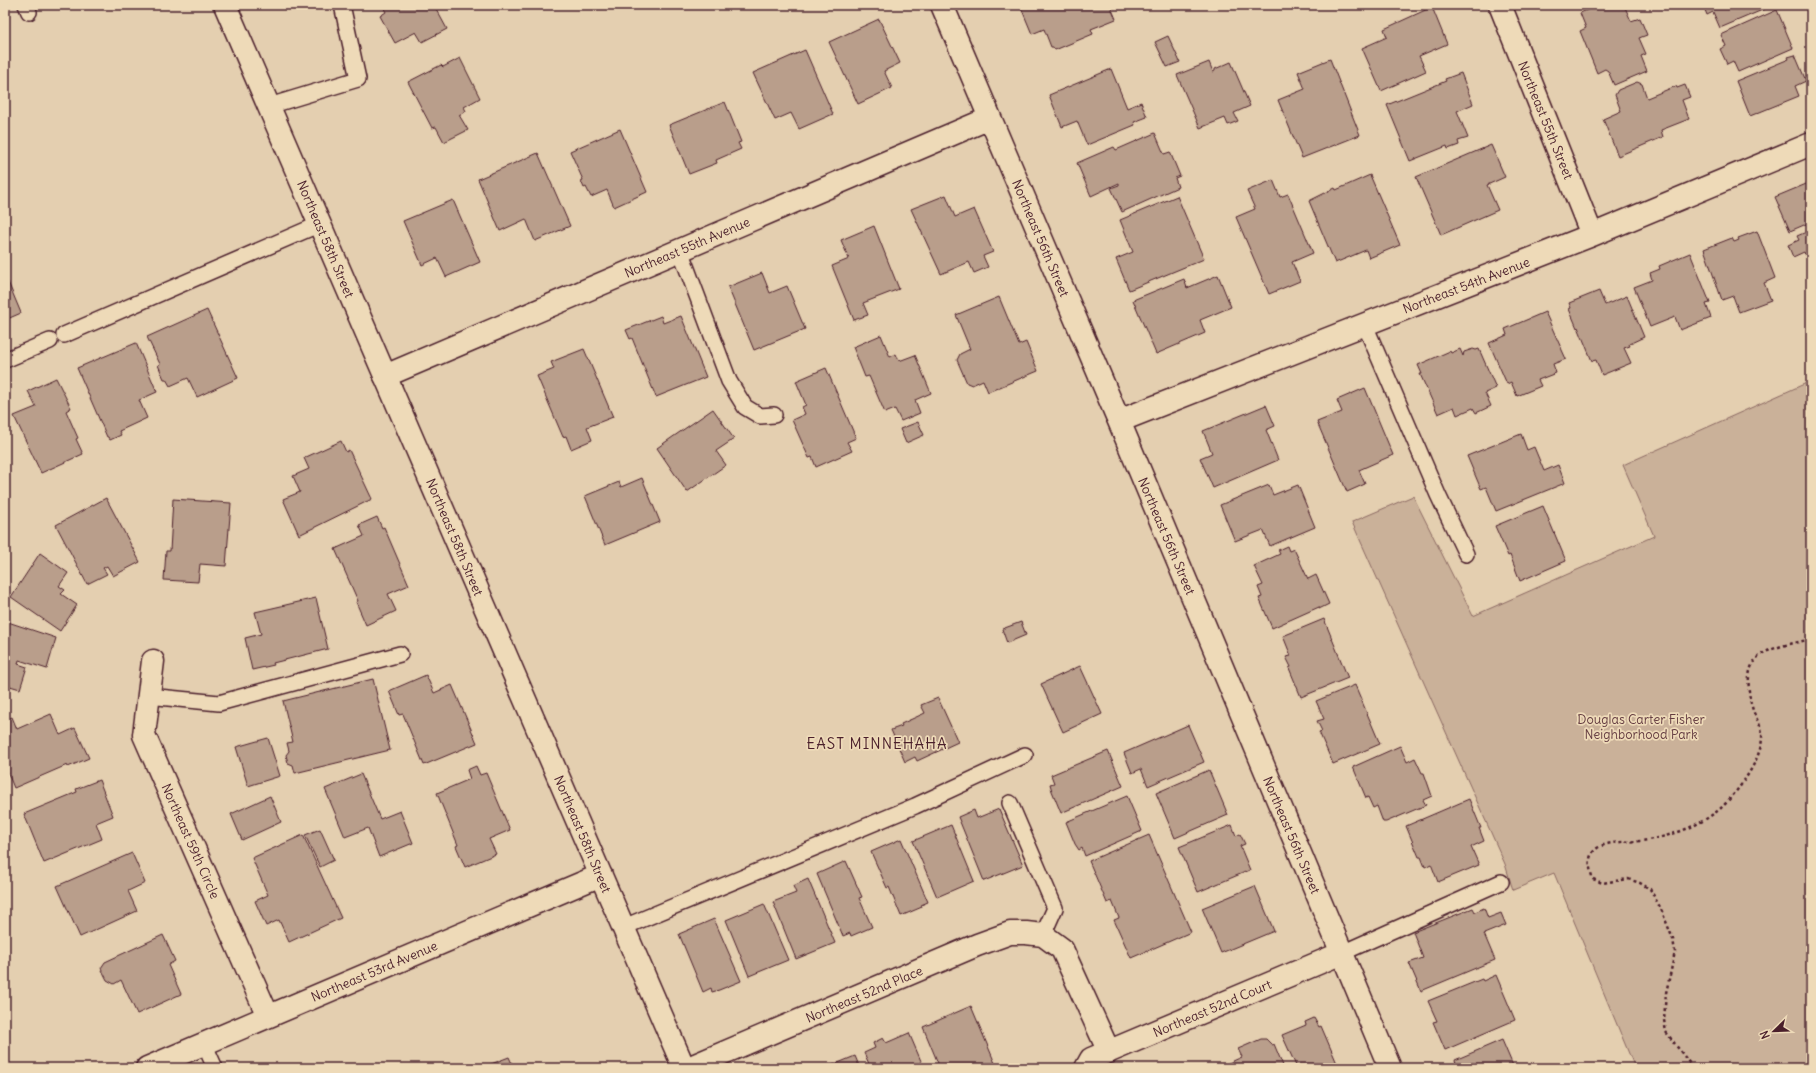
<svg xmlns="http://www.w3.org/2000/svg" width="1816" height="1073" font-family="Delius,sans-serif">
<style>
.green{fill:#cab199;stroke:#8a6862}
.building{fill:#b99e8b;stroke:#4a1f2b}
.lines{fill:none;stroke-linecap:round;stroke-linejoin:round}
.lane-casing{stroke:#4a1f2b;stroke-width:18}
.street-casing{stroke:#4a1f2b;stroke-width:25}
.secondary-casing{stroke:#4a1f2b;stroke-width:25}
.path{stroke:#4a1f2b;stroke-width:2.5;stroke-dasharray:3 3;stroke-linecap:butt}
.lane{stroke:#eedab8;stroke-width:15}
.street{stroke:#eedab8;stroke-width:22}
.secondary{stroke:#eedab8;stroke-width:22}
.labels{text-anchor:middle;stroke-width:3.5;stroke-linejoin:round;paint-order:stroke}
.street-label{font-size:13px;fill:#4a1f2b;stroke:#eedab8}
.park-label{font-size:13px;fill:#643c41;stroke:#eedab8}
.quarter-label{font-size:15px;letter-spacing:1px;fill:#4a1f2b;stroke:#eedab8}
</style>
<rect width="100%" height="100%" fill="#e4cfb0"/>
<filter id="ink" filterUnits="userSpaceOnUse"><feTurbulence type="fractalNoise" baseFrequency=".025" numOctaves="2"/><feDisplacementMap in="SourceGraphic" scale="8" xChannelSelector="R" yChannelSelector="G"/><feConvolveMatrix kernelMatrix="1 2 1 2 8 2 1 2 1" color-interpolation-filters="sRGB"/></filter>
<g filter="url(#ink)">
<path class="green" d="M1811 381V1068H1635L1554 873 1513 890 1505 864 1352 522 1413 496 1473 616 1654 536 1623 465Z"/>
<path class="building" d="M382 5H434L447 29 422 42 416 32 395 43 380 16 386 12Z
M1020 5H1110L1116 19 1091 29 1093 34 1055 50 1053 47H1051L1044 29 1032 34Z
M1599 5H1624L1631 21 1640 18 1647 35 1639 38 1646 54 1641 56 1647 71 1614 85 1608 71 1605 69 1597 73 1580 31 1586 28 1580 13Z
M1703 5H1769L1767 6V8L1720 28 1713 12 1707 15Z
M1432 7 1447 44 1419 56 1426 71 1381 91 1362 48 1387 37 1384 29Z
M1777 10 1793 48 1738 72 1733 61 1727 64 1720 49 1726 46 1721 35Z
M879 19 900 63 884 71 892 88 858 104 829 42Z
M1168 36 1180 62 1167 67 1155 42Z
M805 50 833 114 799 129 791 113 775 120 753 73Z
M1795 55 1806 81 1795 86 1799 96 1750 116 1736 81 1789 59 1788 57Z
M460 58 480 98 464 107 466 111 459 115 468 130 444 142 436 127 432 128 408 82 441 65 443 67Z
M1330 59 1360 135 1302 158 1278 100 1305 89 1298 72Z
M1209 62 1213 72 1215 71V69L1231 62 1250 106 1234 113 1238 121 1228 125 1225 118 1200 128 1177 75Z
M1111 69 1127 108 1141 102 1147 117 1134 122 1135 125 1087 145 1077 121 1062 127 1049 95Z
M1461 73 1473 104 1457 111 1468 138 1458 141 1459 145 1448 149 1447 146 1410 161 1387 105 1446 81 1445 79Z
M1637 82 1642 84 1647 98 1676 86 1677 88 1685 85 1690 97 1682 100 1689 119 1661 130 1663 137 1618 156 1603 119 1621 111 1615 95 1618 90Z
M725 102 741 142 738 143 741 149 716 160 717 163 689 174 669 125Z
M620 129 647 192 614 207 607 190 591 197 586 187 584 188 581 181 583 180 570 151Z
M1155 133 1164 154 1170 152 1180 176 1175 178 1178 187 1122 212 1111 188 1119 185V183L1091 196 1077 163 1114 147 1116 150Z
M1491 145 1505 177 1487 185 1498 210 1441 235 1416 177Z
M538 153 570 226 535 241 526 219 500 231 478 179Z
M1370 175 1400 245 1369 258 1366 250 1335 263 1309 201 1335 188 1336 190Z
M1273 180 1280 197 1288 194 1313 253 1292 262 1300 281 1269 294 1236 217 1255 209 1247 191Z
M1811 182V222L1790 231 1775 197Z
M946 195 955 217 974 209 993 252 983 256 988 267 974 273 969 262 941 274 911 209Z
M1177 196 1204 259 1129 290 1116 259 1133 252 1120 220Z
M453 200 480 262 446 277 437 258 422 265 403 221Z
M874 226 899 289 863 303 868 315 854 320 832 266 849 259 841 240Z
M1811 230V271L1804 252 1793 257 1788 245 1799 240 1797 236Z
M1757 231 1775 278 1764 283 1771 300 1739 312 1733 296 1722 300 1704 249 1732 238 1734 242 1739 240 1738 238Z
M1690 253 1710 303 1706 304 1711 318 1680 330 1675 317 1650 327 1634 287 1652 280 1650 273 1660 269 1659 266Z
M762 273 770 293 787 286 805 329 754 350 728 287Z
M1218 275 1231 307 1200 320 1205 333 1156 354 1133 300 1184 279 1187 288Z
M8 282 21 313 5 320V284Z
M1599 291 1605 305 1627 296 1644 337 1629 344 1630 346 1624 348 1631 363 1602 375 1596 360 1592 361 1578 327 1577 328 1569 309 1571 308 1569 303Z
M999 297 1019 345 1026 342 1038 371 988 392 983 380 972 385 967 383 957 360 960 354 970 349 956 315Z
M207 310 238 378 197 397 188 378 170 386 166 379H164L158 365 160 364 147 337Z
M1545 312 1566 359 1553 364 1556 373 1538 380 1541 386 1517 396 1511 382 1507 384 1489 343 1507 335 1505 329Z
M661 316 663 323 681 316 706 377 656 397 632 338 630 339 626 330Z
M881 335 890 357 896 354 899 361 915 355 931 393 915 400 920 413 901 421 895 409 885 413 869 376 865 377 853 347Z
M136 343 157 392 139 400 147 418 119 431 121 435 110 440 108 437H107L77 368Z
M584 349 613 417 587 427 592 440 571 449 566 436 563 437 537 376 554 369 551 362Z
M1460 349 1463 356 1464 352 1473 349 1476 350 1479 349 1496 388 1485 393 1491 406 1476 413 1473 408 1457 415 1454 407 1438 414 1420 374H1422L1418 365 1450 351 1451 353Z
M826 368 856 438 847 442 852 451 816 467 812 457 809 458 792 420 805 414 802 407 806 405 796 381Z
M56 378 71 408 66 411 78 438 76 439 83 454 41 473 14 416 36 407 28 391Z
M1365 388 1393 455 1359 470 1365 484 1347 492 1317 422 1342 412 1337 400Z
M1266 405 1275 426 1266 430 1278 460 1213 488 1200 458 1212 453 1203 431Z
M713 409 734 439 716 451 726 465 687 492 657 448Z
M918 422 924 435 906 443 900 429Z
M1521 434 1527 450 1534 447 1544 471 1558 465 1565 483 1496 511 1486 487 1481 489 1467 456Z
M341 441 346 452 349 450 372 499 299 535 283 499 300 492 293 476 309 469 304 458Z
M642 478 660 522 605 545 585 496 619 482 621 487Z
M1269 485 1273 495 1298 485 1315 527 1270 546 1263 530 1235 541 1220 505Z
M106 498 140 562 113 576 107 566 103 568 107 574 87 584 56 525Z
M173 499 231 503 226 566 200 564 198 582 164 580 166 551H170Z
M1543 506 1566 561 1520 581 1510 555 1508 556 1495 526Z
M377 517 382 528 384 527 409 585 388 594 396 611 366 625 356 602 358 601 335 549 364 536 359 525Z
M1287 546 1289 551 1294 549 1308 579 1316 575 1329 604 1319 609V607L1272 628 1259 598 1262 597 1258 587 1263 585 1254 566 1280 554 1278 550Z
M40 553 68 573 59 586 65 590 61 594 77 605 60 631 11 597Z
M316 598 328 649 273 663 274 665 252 670 245 638 261 634 255 612Z
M1324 619 1348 678 1301 697 1289 668 1291 667 1286 657 1291 656 1283 636Z
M5 621 56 638 47 669 19 660 18 664 27 667 20 689 10 686 8 691 5 690Z
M1021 622 1026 635 1007 643 1002 629Z
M1080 666 1102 714 1063 732 1041 684Z
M426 675 434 693 452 685 477 743 424 765 403 714 399 715 389 691Z
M373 679 390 750 295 773 293 765 288 763 286 755 289 751 287 743 293 742 283 701Z
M1355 685 1380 744 1333 764 1319 732 1322 731 1317 721 1324 719 1316 701Z
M938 698 958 742 917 761 915 757 905 762 891 730 902 726 901 724 925 713 921 705Z
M51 714 60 735 75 728 89 758 68 767 67 765 14 788 5 766V720L12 717 17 729Z
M1188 725 1204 762 1148 786 1141 769 1132 773 1124 753Z
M268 738 280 776 248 786 236 747Z
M1400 746 1407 762 1415 758 1422 773H1424L1432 796 1423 800 1426 805 1386 822H1383L1377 806 1373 808 1368 797 1366 798 1353 767Z
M1108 751 1123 786 1061 813 1052 791 1050 784 1054 783 1051 775Z
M476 766 480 775 486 773 510 830 489 839 496 854 465 867 456 846 458 845 437 793 470 779 467 770Z
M1209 770 1228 815 1175 838 1156 793Z
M361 774 380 819 400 811 413 843 379 857 368 828 345 837 325 789Z
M99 780 113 816 96 823 102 839 44 863 24 814 77 792 76 789Z
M270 796 281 822 242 840 231 814Z
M1127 796 1142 831 1085 856 1082 848 1079 850 1075 844 1066 822Z
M1469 799 1481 828H1479L1484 841 1471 847 1479 865 1438 882 1431 864 1425 867 1421 857H1419L1406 826Z
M999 809 1023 865 984 881 958 817 974 810 977 818Z
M951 825 974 881 937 897 913 841Z
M1232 825 1236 836 1240 834 1245 844 1240 846 1250 870 1198 892 1179 847Z
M320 829 334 860 320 867 305 835Z
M303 835 341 918 289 942 279 920 266 926 255 901 268 895 252 858Z
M1149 835 1191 932 1131 958 1114 920 1119 918 1112 901 1107 903 1089 861Z
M901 839 928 902 921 905 922 907 901 916 889 887 887 888 871 852Z
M132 853 145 883 128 891 137 911 80 937 57 886Z
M846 861 862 897 859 898 872 927 851 936 850 933 843 936 817 874Z
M808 879 835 943 796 959 773 902 796 893 793 886Z
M1255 886 1274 931 1221 953 1202 908Z
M764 904 788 960 749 976 726 920Z
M1473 908 1475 912 1484 908 1488 918 1501 913 1506 925 1484 934 1495 960 1421 991 1409 963 1423 958 1413 932Z
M714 919 741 981 719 990 712 992 711 988 703 992 679 934Z
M163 935 175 961 168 965 181 994 137 1014 121 980 114 984 107 980 101 968 105 962Z
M1496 975 1515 1020 1445 1050 1433 1022 1437 1021 1428 1001 1482 979 1483 981Z
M971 1006 997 1068H940L923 1027Z
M1314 1018 1319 1027 1321 1026 1339 1068H1297L1282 1035 1306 1025 1305 1022Z
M909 1033 924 1068H871L864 1053 875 1048 873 1043 883 1038 886 1043Z
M1261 1039H1266L1272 1045 1274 1044 1284 1068H1223L1222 1066 1242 1057 1238 1049Z
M1502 1040 1514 1068H1451L1450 1065 1456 1063 1455 1060Z
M855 1056 860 1068H826Z
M509 1057 514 1068H481Z"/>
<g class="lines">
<defs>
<path id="lane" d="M26 5 29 12
M269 106 358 79 342 5
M680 250 729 381 745 407 760 416 774 415
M1365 325 1438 495 1466 554
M64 335 320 224
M5 360 50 341
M148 696 219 703 400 654
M1010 803 1055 908 1043 935
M624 927 915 806 1025 755
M1342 953 1501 882
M204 1043 215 1068"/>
<path id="street" d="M942 5 1119 421 1390 1068
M1500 5 1592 235
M385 376 990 118
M1119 421 1592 235 1811 144
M153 661 144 735 268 1016
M688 1068 977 945 1010 933H1026L1043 935 1062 949 1109 1052
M1086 1068 1091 1059 1342 953"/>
<path id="secondary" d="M225 5 684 1068
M147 1068 601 875"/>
</defs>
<use href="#lane" class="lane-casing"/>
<use href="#street" class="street-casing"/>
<use href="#secondary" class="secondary-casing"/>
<path class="path" d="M1693 1068 1666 1032 1664 1020 1666 993 1675 952 1673 939 1661 909 1650 889 1640 883 1628 879 1602 883 1593 879C1589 868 1586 854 1599 847 1611 841 1628 842 1641 841 1669 837 1699 827 1721 808 1738 792 1764 757 1762 733 1761 725 1755 717 1753 710 1748 696 1745 669 1757 658 1768 647 1796 643 1811 639"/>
<use href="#lane" class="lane"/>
<use href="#street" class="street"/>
<use href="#secondary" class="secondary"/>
</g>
</g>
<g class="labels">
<g class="street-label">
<text transform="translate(1546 120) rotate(68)" y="5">Northeast 55th Street</text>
<text transform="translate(1041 238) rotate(67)" y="5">Northeast 56th Street</text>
<text transform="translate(326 239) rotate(67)" y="5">Northeast 58th Street</text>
<text transform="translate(687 247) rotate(-23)" y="5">Northeast 55th Avenue</text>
<text transform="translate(1466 285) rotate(-21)" y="5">Northeast 54th Avenue</text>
<text transform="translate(1167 536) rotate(67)" y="5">Northeast 56th Street</text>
<text transform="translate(455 537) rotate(67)" y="5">Northeast 58th Street</text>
<text transform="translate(583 834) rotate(67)" y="5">Northeast 58th Street</text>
<text transform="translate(1292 835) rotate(67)" y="5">Northeast 56th Street</text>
<text transform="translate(191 841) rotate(66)" y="5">Northeast 59th Circle</text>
<text transform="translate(374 971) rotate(-23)" y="5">Northeast 53rd Avenue</text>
<text transform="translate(864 994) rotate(-23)" y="5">Northeast 52nd Place</text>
<text transform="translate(1212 1008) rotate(-23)" y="5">Northeast 52nd Court</text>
</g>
<g class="park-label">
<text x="1641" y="724">Douglas Carter Fisher<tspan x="1641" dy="15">Neighborhood Park</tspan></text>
</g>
<g class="quarter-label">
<text x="877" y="749">EAST MINNEHAHA</text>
</g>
</g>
<rect width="1816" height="1073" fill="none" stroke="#eedab8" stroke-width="20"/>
<rect x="10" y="10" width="1796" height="1053" fill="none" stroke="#4a1f2b" stroke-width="1.5" filter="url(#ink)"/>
<g transform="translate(1774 1031) rotate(247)" stroke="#eedab8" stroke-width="3" paint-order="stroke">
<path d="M0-3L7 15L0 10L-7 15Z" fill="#4a1f2b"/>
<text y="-6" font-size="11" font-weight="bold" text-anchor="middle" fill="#4a1f2b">N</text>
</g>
</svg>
